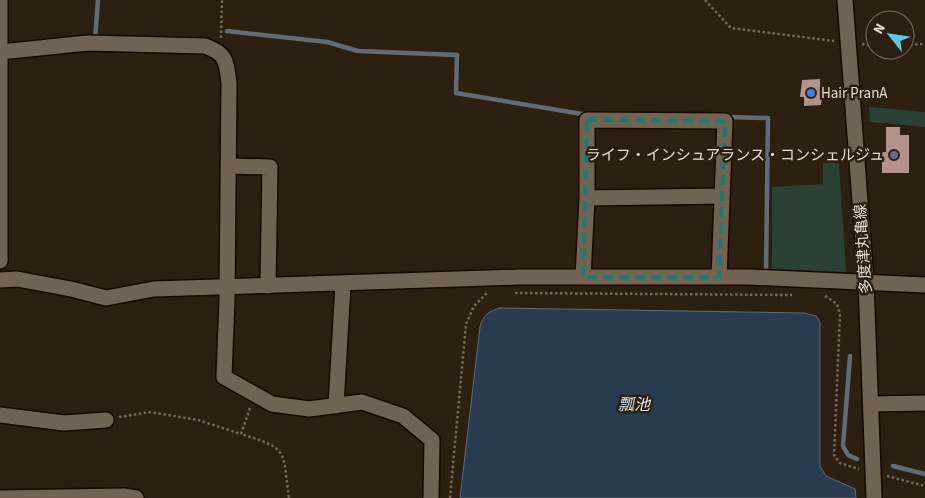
<svg xmlns="http://www.w3.org/2000/svg" width="925" height="498" font-family="'Source Sans 3','Noto Sans JP',sans-serif">
<style>
.green{fill:#294033}
.water{fill:#293b4e;stroke:#616b76}
.lines{fill:none;stroke-linecap:round;stroke-linejoin:round}
.stream{stroke:#616b76;stroke-width:4.5}
.building{fill:#b2928b}
.street-casing{stroke:#140800;stroke-width:18}
.secondary-casing{stroke:#140800;stroke-width:18}
.path{stroke:#74695c;stroke-width:2.5;stroke-dasharray:2.5 2.5;stroke-linecap:butt}
.street{stroke:#716252;stroke-width:15}
.secondary{stroke:#716252;stroke-width:15}
.marked{fill:none;stroke:#1a7b73;stroke-width:4;stroke-dasharray:10 6;stroke-linejoin:round}
.shop-dot{fill:#3f7fe0;stroke:#2c1f10;stroke-width:2}
.service-dot{fill:#5c6f8a;stroke:#2c1f10;stroke-width:2}
.labels{text-anchor:middle;stroke-width:5;stroke-linejoin:round;paint-order:stroke}
.poi-label{font-size:15px;fill:#e5dcd3;stroke:#2c1f10;text-anchor:start}
.street-label{font-size:15px;fill:#e5dcd3;stroke:#2c1f10}
.water-label{font-size:16px;font-style:italic;fill:#d6e6f6;stroke:#2c1f10}
</style>
<rect width="100%" height="100%" fill="#2c1f10"/>
<path class="green" d="M869 107 925 112V127L870 122Z
M823 163H839L846 272 772 270V187L823 184Z"/>
<path class="water" d="M500 308 804 313 816 316 820 322V466L826 476 855 489 856 498H460L480 327C483 315 489 311 500 308Z"/>
<g class="lines">
<path class="stream" d="M227 31 327 42 358 51 457 55 456 93 588 115
M95 40 98 0
M726 117 768 118 766 272H770
M850 356 843 446 848 455 857 459
M893 466 925 474"/>
</g>
<path class="building" d="M820 79V88H823L821 105 804 106V97H800L802 80Z
M886 127H900V135H909V173H882V152H886Z"/>
<g class="lines">
<defs>
<path id="street" d="M0 52 88 43 205 46C227 54 226 61 229 83L227 299 224 377 272 404 309 409 362 402 403 416 432 440 431 498
M229 166 270 167 268 286
M587 198 722 196
M583 277 587 198V120L725 121 719 277
M0 280 17 279 71 289 106 298 154 289 520 277H749L925 285
M336 406 343 284
M0 415 64 423 106 420
M0 498 124 496 136 498"/>
<path id="secondary" d="M845 0 866 282 874 498
M0 261V0
M873 404 925 403"/>
</defs>
<use href="#street" class="street-casing"/>
<use href="#secondary" class="secondary-casing"/>
<path class="path" d="M705 0 731 28 834 41
M221 38 222 0
M862 44 875 45
M905 45 925 44
M515 293 792 295
M825 296 837 304 840 314 834 455 840 463 859 469
M250 408 241 434C290 449 282 450 289 498
M119 417 150 412 198 420 241 434
M887 476 925 486
M450 498 466 324 474 306 487 293"/>
<use href="#street" class="street"/>
<use href="#secondary" class="secondary"/>
</g>
<path class="marked" d="M587 120 725 121 719 277H583Z"/>
<circle class="shop-dot" cx="811" cy="93" r="5"/>
<circle class="service-dot" cx="894" cy="155" r="5"/>
<g class="labels">
<g class="poi-label">
<text x="821" y="98">Hair PranA</text>
<text x="884" y="160" text-anchor="end">ライフ・インシュアランス・コンシェルジュ</text>
</g>
<g class="street-label">
<text transform="translate(863 249) rotate(-94)" y="5">多度津丸亀線</text>
</g>
<g class="water-label">
<text x="634" y="410">瓢池</text>
</g>
</g>
<g transform="translate(890 35) rotate(300)"><circle r="24" fill="#2c1f10" stroke="#766b5e"/>
<path d="M0-4L9 19L0 12L-9 19Z" fill="#5bc8e7"/>
<text y="-8" font-size="14" font-weight="bold" text-anchor="middle" fill="#e5dcd3">N</text>
</g>
</svg>
